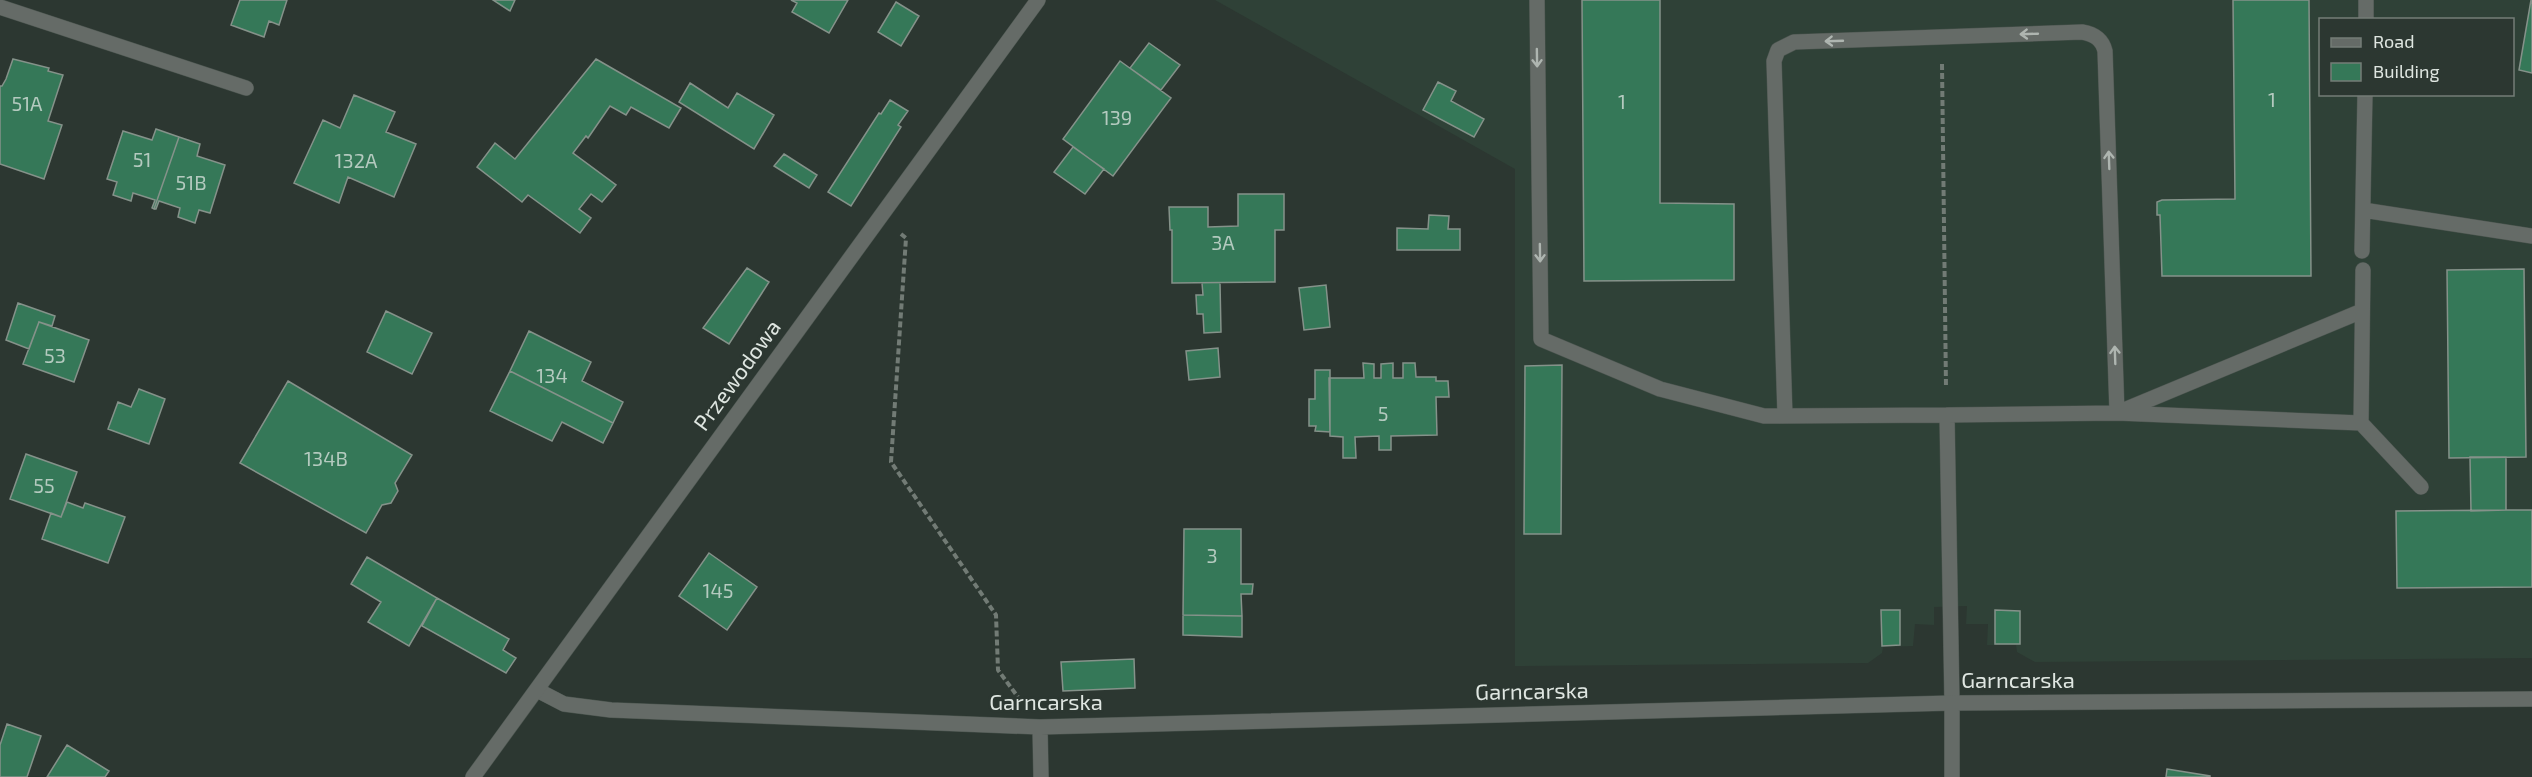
<svg xmlns="http://www.w3.org/2000/svg" width="2532" height="777" font-family="'Exo 2',sans-serif">
<style>
.built{fill:#2f4137;fill-rule:evenodd}
.building{fill:#357858;stroke:#85928a;stroke-width:1.5}
.lines{fill:none;stroke-linecap:round;stroke-linejoin:round}
.service-casing{stroke:#49534d;stroke-width:16}
.minor-casing{stroke:#49534d;stroke-width:16}
.tertiary-casing{stroke:#49534d;stroke-width:16}
.path{stroke:#727b75;stroke-width:4;stroke-dasharray:6 3;stroke-linecap:butt}
.service{stroke:#656b67;stroke-width:15}
.minor{stroke:#656b67;stroke-width:15}
.tertiary{stroke:#656b67;stroke-width:15}
.oneway{stroke:#aeb5b0}
.labels{text-anchor:middle;stroke-width:5;stroke-linejoin:round;paint-order:stroke}
.number-label{font-size:20px;fill:#b4cabf}
.street-label{font-size:22px;fill:#dfe6e1;stroke:#2c3731}
</style>
<rect width="100%" height="100%" fill="#2c3731"/>
<path class="built" d="M1215 0H2532V658L2035 662 2017 652 2016 645H1987L1988 624H1966L1967 606 1934 607V625L1915 624 1913 646 1883 647 1882 653 1868 663 1515 666V169ZM2320 20H2512V94H2320Z"/>
<path class="building" d="M240 0H287L279 25 269 21 264 37 231 25Z
M493 0H515L510 11Z
M791 0H848L829 33 792 12 797 3Z
M1582 0H1660V203L1734 204V280L1584 281Z
M2233 0H2309L2311 276H2162L2160 215H2157V202L2162 200 2235 199Z
M2531 0H2532V73L2519 70Z
M896 2 919 16 901 46 878 32Z
M1149 43 1180 65 1161 90 1130 68Z
M13 59 49 68 48 71 63 75 48 121 62 125 44 179 0 164V86H2L6 79Z
M596 59 681 108 669 128 631 107 626 115 610 106 588 138 586 136 573 153 616 185 602 202 591 194 579 209 591 218 580 233 528 195 522 202 477 167 495 143 515 159Z
M1120 61 1171 98 1113 176 1063 139Z
M1438 82 1456 91 1451 101 1484 119 1474 137 1423 110Z
M690 83 728 108 737 93 774 115 754 149 679 102Z
M354 95 395 112 386 132 416 144 394 197 348 177 339 203 294 183 323 120 340 128Z
M890 100 908 111 898 125 901 127 851 206 828 192 879 113 881 114Z
M156 129 179 137 154 209 152 208 155 200 133 193 131 201 113 195 117 182 107 179 123 131 152 140Z
M179 137 200 144 197 156 225 165 210 213 199 210 195 223 178 217 180 208 159 201 156 209H154Z
M1073 147 1104 169 1085 194 1054 172Z
M784 154 817 175 809 188 774 166Z
M1238 194H1284V230H1275V282L1172 283V230H1170L1169 207H1208V227L1238 226Z
M1429 215 1449 216 1448 229H1460V250H1397V228L1428 229Z
M747 268 769 282 729 344 703 328Z
M2524 269 2526 457 2449 458 2447 270Z
M1202 283H1220L1221 332 1204 333 1203 314H1197L1196 295H1203Z
M1326 285 1330 327 1304 330 1299 288Z
M18 303 55 316 52 326 39 322 29 349 6 340Z
M386 311 432 333 412 374 367 352Z
M39 322 89 340 74 382 23 364Z
M529 331 591 362 582 381 623 402 613 423 510 371Z
M1218 348 1220 377 1189 380 1186 351Z
M1363 363 1374 364V378H1381V364L1393 363V378H1403V363H1415L1416 377H1436V381H1448L1449 397H1436L1437 435 1391 436V450H1379V436L1355 437 1356 458H1343V437L1330 436 1329 378H1364Z
M1562 365 1561 534H1524L1525 366Z
M1315 370H1330V432L1315 431 1316 426H1309V399H1315Z
M510 371 613 423 603 443 562 422 552 441 490 411Z
M288 381 412 455 395 483 398 491 391 503 382 505 366 533 240 463Z
M139 389 165 399 149 444 108 429 118 402 131 407Z
M26 454 77 472 61 517 10 499Z
M2470 457H2506V510L2471 511Z
M67 502 83 508 85 503 125 517 108 563 42 539 51 513 61 517Z
M2506 510H2532V587L2397 588 2396 511Z
M1184 529H1241V584H1253L1252 594H1241L1242 616 1183 615Z
M709 553 757 587 727 630 679 596Z
M367 557 437 598 409 646 368 622 381 602 351 584Z
M437 598 509 639 503 650 516 658 506 673 422 626Z
M1881 610H1900V645L1882 646Z
M1995 610 2020 611V644H1995Z
M1183 615 1242 616V637L1183 635Z
M1134 659 1135 688 1063 691 1061 662Z
M7 724 41 736 27 777H0V745Z
M67 745 109 771 105 777H47Z
M2167 769 2210 776V777H2166Z"/>
<g class="lines">
<defs>
<path id="service" d="M1537 0 1541 339 1660 389 1764 416 1947 415 1952 703
M0 7 246 88
M2366 20V0
M2363 210 2532 236
M2362 251 2365 94
M1947 415 2117 413 2361 423 2421 487
M1785 416 1774 61 1778 50 1794 42 2082 32C2094 34 2102 39 2105 51L2117 413 2362 311
M2361 423 2363 270"/>
<path id="minor" d="M537 690 564 704 611 710 1040 727 1952 703 2532 699
M1952 703V777
M1040 727 1041 777"/>
<path id="tertiary" d="M473 777 1038 0"/>
</defs>
<use href="#service" class="service-casing"/>
<use href="#minor" class="minor-casing"/>
<use href="#tertiary" class="tertiary-casing"/>
<path class="path" d="M1942 64 1946 387
M901 234 906 238 891 462 996 615 998 670 1018 697"/>
<use href="#service" class="service"/>
<use href="#minor" class="minor"/>
<use href="#tertiary" class="tertiary"/>
</g>
<defs><path id="oneway-shaft" d="M-6 0H5M1.5-3L5.5 0L1.5 3" fill="none" stroke-width="1.6" stroke-linecap="round" stroke-linejoin="round" transform="scale(1.5)"/></defs>
<g class="oneway">
<use href="#oneway-shaft" transform="translate(2029 34) rotate(178)"/>
<use href="#oneway-shaft" transform="translate(1834 41) rotate(178)"/>
<use href="#oneway-shaft" transform="translate(1537 58) rotate(89)"/>
<use href="#oneway-shaft" transform="translate(2109 160) rotate(-92)"/>
<use href="#oneway-shaft" transform="translate(1540 253) rotate(89)"/>
<use href="#oneway-shaft" transform="translate(2115 355) rotate(-92)"/>
</g>
<g class="labels">
<g class="number-label">
<text x="2272" y="107">1</text>
<text x="1622" y="109">1</text>
<text x="27" y="111">51A</text>
<text x="1117" y="125">139</text>
<text x="142" y="167">51</text>
<text x="356" y="168">132A</text>
<text x="191" y="190">51B</text>
<text x="1223" y="250">3A</text>
<text x="55" y="363">53</text>
<text x="552" y="383">134</text>
<text x="1383" y="421">5</text>
<text x="326" y="466">134B</text>
<text x="44" y="493">55</text>
<text x="1212" y="563">3</text>
<text x="718" y="598">145</text>
</g>
<g class="street-label">
<text transform="translate(737 375) rotate(-54)" y="8">Przewodowa</text>
<text x="2018" y="688">Garncarska</text>
<text transform="translate(1532 691) rotate(-1)" y="8">Garncarska</text>
<text x="1046" y="710">Garncarska</text>
</g>
</g>
<rect x="2319" y="18" width="195" height="78" fill="#2c3731" stroke="#747d77" stroke-width="1.5"/>
<rect x="2331" y="38" width="30" height="9" fill="#656b67" stroke="#747d77" stroke-width="1.5"/>
<text x="2373" y="48" font-size="18" fill="#dfe6e1">Road</text>
<rect x="2331" y="63" width="30" height="18" fill="#357858" stroke="#747d77" stroke-width="1.5"/>
<text x="2373" y="78" font-size="18" fill="#dfe6e1">Building</text>
</svg>
